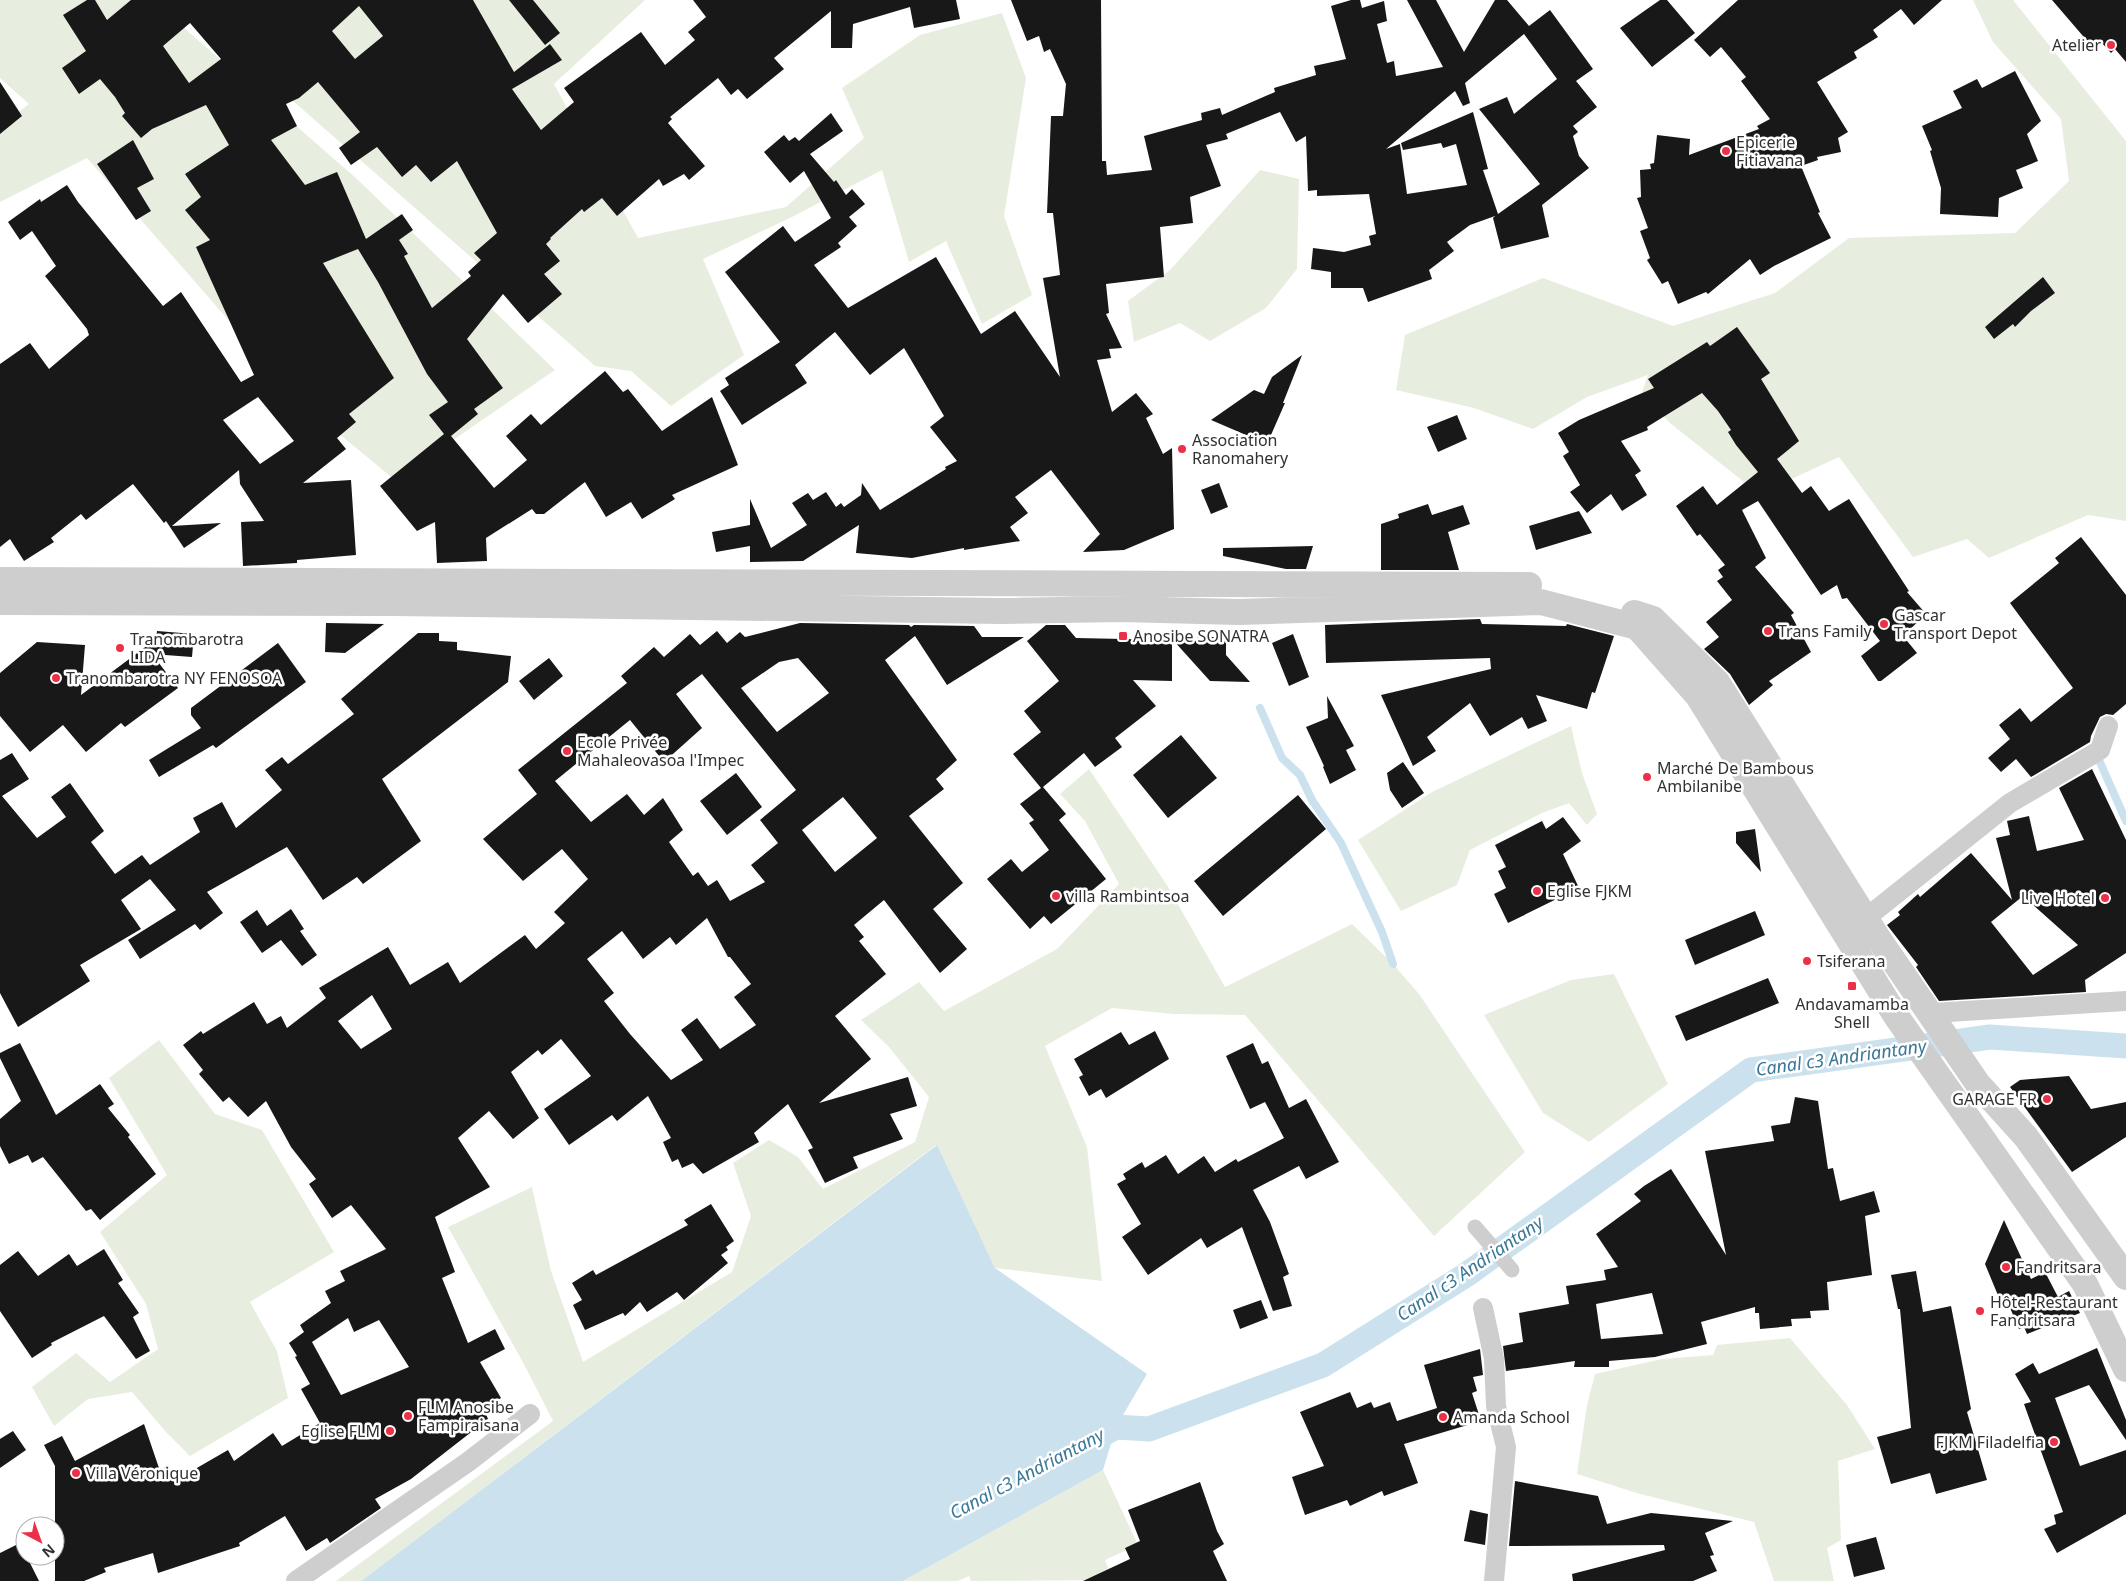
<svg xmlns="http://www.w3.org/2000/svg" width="2126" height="1581" font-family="'Noto Sans',sans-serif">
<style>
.green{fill:#e8eedf}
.water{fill:#cbe2ee}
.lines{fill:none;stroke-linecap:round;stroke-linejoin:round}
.stream{stroke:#cbe2ee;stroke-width:8}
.canal{stroke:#cbe2ee;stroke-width:25}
.building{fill:#181818;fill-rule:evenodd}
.pedestrian{stroke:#cecece;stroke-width:15}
.minor{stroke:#cecece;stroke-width:20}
.tertiary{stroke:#cecece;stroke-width:26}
.poi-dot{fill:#ec3047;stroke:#fff;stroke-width:2}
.labels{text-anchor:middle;stroke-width:5;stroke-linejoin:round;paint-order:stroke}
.poi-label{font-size:16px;fill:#313131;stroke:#fff;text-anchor:start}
.water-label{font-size:18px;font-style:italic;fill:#3b7898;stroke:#fff}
</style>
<rect width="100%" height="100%" fill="#fff"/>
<path class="green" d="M0 0H152L357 179 555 370 395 480 299 401 87 158 0 202V126L29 104 0 78Z
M178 0H645L554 84 638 238 786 207 864 138 842 88 920 35 1002 13 1026 78 1004 216 1032 295 982 324 946 241 909 262 882 170 790 218 703 259 744 355 671 406 631 371 595 366Z
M1973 0H2013L2126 141V521L2088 515 1989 558 1967 539 1913 557 1839 457 1759 494 1670 423 1642 392 1648 375 1587 397 1533 429 1474 408 1396 390 1405 335 1543 278 1673 326 1775 293 1849 238 2015 233 2069 181 2061 119 1993 42Z
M1260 170 1299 179 1297 269 1266 308 1210 341 1180 323 1134 342 1128 301 1170 270Z
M1571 726 1582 773 1597 814 1587 825 1569 803 1542 813 1470 850 1457 885 1401 911 1358 840 1432 792Z
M1089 769 1167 885 1225 987 1352 924 1393 964 1419 994 1525 1152 1434 1236 1245 1015 1173 1014 1112 1008 1045 1046 1087 1147 1102 1281 995 1268 936 1145 361 1581H336L553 1421 527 1370 448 1227 532 1187 551 1271 583 1362 732 1272 751 1216 733 1163 769 1140 798 1157 823 1189 915 1142 929 1097 889 1047 861 1020 919 982 944 1011 1057 949 1119 884 1085 821 1060 794Z
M1614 974 1668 1084 1589 1142 1543 1113 1484 1015 1571 980Z
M159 1040 215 1114 262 1130 334 1252 250 1302 277 1351 288 1398 190 1456 165 1431 132 1392 88 1399 54 1426 32 1387 76 1353 110 1382 158 1349 146 1304 100 1232 167 1175 109 1078Z
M1790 1338 1847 1405 1875 1449 1838 1461 1841 1540 1827 1548 1834 1581H1774L1754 1522 1640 1494 1577 1474 1587 1405 1595 1374 1662 1359 1713 1355 1717 1345Z
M1103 1470 1138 1545 1105 1560 1113 1580 971 1581 969 1576 958 1581H903Z"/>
<path class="water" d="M937 1145 995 1268 1147 1374 1116 1427 1103 1470 903 1581H361Z"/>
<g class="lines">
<path class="stream" d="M1260 708 1282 758 1300 775 1312 800 1341 843 1382 932 1393 964
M2099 760 2126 821"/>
<path class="canal" d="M1086 1443 1116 1427 1149 1429 1323 1365 1466 1275 1751 1070 1990 1037 2126 1046"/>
</g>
<path class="building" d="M87 0H95L107 20 131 0H473L514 72 550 44 562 60 512 89 541 130 574 102 564 88 641 32 665 65 695 40 688 32 706 17 693 0H956L960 19 914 28 910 7 853 24 852 48H831V11L774 58 784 69 747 99 738 89 731 95 718 78 670 117 672 119 668 123 705 166 689 180 684 174 663 186 659 179 617 216 602 198 584 212 582 209 550 238 551 239 546 244 560 261 544 274 562 294 528 323 503 294 467 339 503 388 474 409 478 414 451 436 494 488 527 460 506 436 531 414 541 425 605 371 623 392 628 389 662 431 712 397 738 465 672 495 675 499 642 519 631 502 606 517 585 482 544 514H536L532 509 486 538 487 561 437 563 435 522 417 531 380 486 444 434 429 415 448 402 427 374 378 282 358 249 323 263 394 378 349 414 356 422 337 438 346 449 303 483 351 480 356 555 297 560V563L243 566 241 522 264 521 240 484 239 470 172 526 221 523 184 548 166 521 164 523 133 484 86 520 81 514 51 538 54 542 24 561 10 539 0 547V364L30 343 49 369 89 335 87 329 45 276 56 266 32 231 20 240 8 222 40 199 41 202 67 185 78 202 163 306 181 292 241 382 254 375 196 247 210 240 185 210 201 197 185 174 229 145 206 105 152 129 141 138 122 116 125 113 115 97 100 79 79 94 62 68 86 51 63 15ZM359 6 383 36 355 59 332 31ZM190 23 221 59 189 83 163 46ZM318 82 360 132 339 148 351 165 377 147 402 177 416 165 431 182 457 161 497 233 474 253 481 260 468 272 471 276 432 308 404 256 408 254 399 240 413 230 402 214 366 239 337 172 305 185 271 140 297 126 286 104 299 98ZM258 397 294 441 260 464 223 420Z
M509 0H533L560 33 545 45Z
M1011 0H1101L1102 161H1106L1107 175 1152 170 1144 136 1202 120 1201 113 1220 108 1222 115 1275 92 1274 88 1316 75 1314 66 1346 59 1331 6 1351 0H1360L1362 8 1384 1 1387 21 1377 24 1387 63 1394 61 1396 76 1443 67 1407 0H1436L1464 52 1495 0H1507L1529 26 1550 10 1593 69 1576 81 1597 107 1573 126 1578 132 1573 136 1579 156 1589 168 1542 205 1549 237 1501 249 1493 218 1495 216 1470 225 1447 242 1454 251 1429 270 1432 279 1368 302 1363 288H1331V272L1311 269 1313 248 1344 252 1371 245 1369 236 1376 234 1369 194 1317 196V190L1308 191 1306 136 1296 142 1280 112 1226 134 1228 139 1206 145 1221 186 1190 197 1193 223 1160 227 1164 277 1106 284 1109 313 1106 314 1122 348 1109 349 1111 358 1097 360 1112 412 1136 393 1153 414 1146 418 1163 454 1172 448 1174 529 1124 550 1083 552 1100 534 1051 470 1015 497 1028 513 1010 527 1020 541 964 550V548L912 558 856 553 859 525 803 561 750 562V546L716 552 712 532 750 525V499L771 548 807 525 792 503 808 493 813 500 826 492 836 507 841 503 844 507 861 495 862 483 880 510 946 469 945 467 957 461 930 427 944 416 904 348 870 375 835 332 795 365 807 383 742 425 720 391 729 385 725 378 780 342 725 272 783 226 795 242 831 218 804 171 790 183 764 152 784 135 789 141 795 137 799 141 831 113 843 131 810 154 834 182 836 180 846 195 852 189 865 204 849 217 857 226 838 243 841 247 814 265 848 308 936 257 981 334 1015 311 1060 377 1043 278 1060 275 1053 213H1047L1051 116H1063L1066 84 1050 49 1044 52 1039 36 1027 41ZM1524 34 1557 79 1514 114 1507 97 1479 109 1540 184 1498 214 1483 170 1488 169 1473 112 1401 143 1403 150 1441 143 1443 148 1456 144 1467 185 1407 194 1400 144 1386 149 1455 91 1463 106 1470 103 1465 83Z
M1660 0H1667L1695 33 1652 67 1620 28Z
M1738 0H1942L1914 25 1901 9 1873 30 1878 37 1854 52 1857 58 1817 82 1848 132 1838 138 1841 152 1817 157 1818 160 1801 166 1820 212 1818 213 1831 238 1774 266 1760 275 1750 259 1708 294 1706 292 1678 304 1668 281 1662 284 1647 260 1650 258 1640 231 1648 228 1637 198 1641 197 1640 170 1651 169 1650 164 1654 163 1657 135 1690 139 1689 155 1759 129 1757 126 1770 119 1741 81 1746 77 1721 47 1710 57 1694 40Z
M2052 0H2126V62L2115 49 2111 53 2102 43 2095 50Z
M2015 71 2041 121 2027 134 2038 161 2016 170 2023 188 1999 198 1998 217 1940 214 1941 188 1930 151 1932 150 1922 126 1962 108 1953 91 1977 79 1982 88Z
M0 82 22 116 0 134Z
M133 140 154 179 137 188 151 211 136 220 97 164Z
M2043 277 2055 293 2031 311 2015 327 2013 324 1994 339 1985 327Z
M1737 327 1770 373 1761 379 1799 441 1777 459 1802 493 1811 486 1829 511 1849 499 1909 591 1907 592 1926 614 1903 636 1917 653 1881 681H1878L1861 656 1880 641 1847 598 1842 599 1837 585 1821 595 1758 501 1742 510 1766 558 1755 567 1794 613 1791 615 1811 652 1769 681 1773 685 1749 705 1730 674 1704 649 1719 637 1706 622 1732 600 1717 581 1723 577 1718 570 1725 565 1700 534 1697 536 1676 506 1703 486 1717 505 1758 472 1736 445 1728 432 1731 430 1718 411 1702 393 1647 427 1648 430 1621 441 1641 471 1635 475 1647 495 1622 511 1611 494 1587 513 1570 492 1580 485 1563 456 1569 452 1558 433 1579 420 1654 388 1648 379 1707 342 1710 346Z
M1302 355 1283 403H1285L1267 444 1211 420 1254 390 1264 394 1272 377Z
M1457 415 1467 439 1438 452 1427 427Z
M1219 483 1228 507 1211 514 1201 490Z
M1428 504 1432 515 1463 505 1470 524 1448 532 1459 570H1381V524L1399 518 1398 514Z
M1579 511 1592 533 1536 550 1529 526Z
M2081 537 2126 595V704L2113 715 2106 714 2100 717 2091 736 2090 742 2031 777 2016 759 2001 772 1988 758 2010 739 1999 725 2020 708 2031 722 2073 688 2010 603 2059 563 2055 558Z
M1313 546 1306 569H1286L1223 556V548Z
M1480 619 1482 624 1566 626 1567 624 1614 636 1595 693 1592 692 1587 709 1536 695 1547 721 1528 729 1522 717 1490 736 1470 703 1427 737 1436 751 1413 766 1381 695 1491 669 1490 658 1326 663 1325 625Z
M326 623 384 624 345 653 325 652Z
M800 623 909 625 911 627 914 625 974 626 982 637H1024L947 685 915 636 885 660 957 760 936 779 944 789 909 816 963 883 933 909 967 949 940 973 884 900 854 925 864 937 859 941 886 974 835 1016 871 1059 819 1103 908 1077 917 1106 890 1114 903 1139 853 1157 858 1168 825 1183 808 1150 813 1148 788 1104 754 1133 759 1142 703 1174 693 1163 682 1168 678 1159 672 1162 663 1142 671 1138 648 1096 617 1121 612 1115 569 1145 544 1109 591 1076 561 1039 542 1055 538 1050 511 1072 539 1118 513 1139 489 1111 458 1138 490 1187 435 1217 455 1272 442 1278 468 1343 495 1329 505 1349 480 1362 501 1398 484 1409 488 1419 411 1479 375 1499 381 1508 330 1543 327 1538 306 1551 285 1516 239 1543 240 1546 158 1573 153 1553 104 1568 106 1572 84 1581H55V1466L44 1445 62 1436 75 1461 144 1424 160 1471 167 1466 176 1480 228 1450 234 1461 273 1433 282 1446 320 1423 301 1389 310 1384 295 1357 297 1356 289 1343 304 1332 300 1325 331 1303 325 1291 345 1281 340 1271 386 1249 351 1205 332 1218 309 1184 316 1179 291 1147 266 1101 248 1117 229 1097 223 1102 199 1074 203 1070 183 1045 201 1031 203 1034 254 1002 267 1024 281 1016 287 1028 326 998 319 988 388 947 410 985 448 962 460 983 525 935 536 949 565 923 554 912 588 879 562 849 523 881 483 839 537 794 518 770 627 683 621 676 654 647 664 657 690 634 700 645 717 631 727 643 740 632 745 637ZM798 658 829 693 777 732 741 688 779 662ZM702 674 796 790 760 820 778 843 751 865 765 882 730 901 717 880 708 886 698 872 693 876 669 842 683 830 663 798 644 815 627 794 591 822 555 781 630 720 664 762 702 728 676 694ZM843 797 877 838 835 872 802 830ZM707 918 728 957H730L751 984 734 997 756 1025 720 1049 697 1018 681 1030 703 1060 671 1080 630 1034 604 1001 614 993 587 959 622 931 643 959 670 937 676 945ZM372 995 392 1029 361 1049 338 1021ZM348 1318 354 1332 379 1320 409 1367 341 1395 312 1342Z
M1046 625H1065L1076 638 1172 640V681L1133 680 1156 706 1115 738 1122 747 1095 767 1084 753 1043 787 1066 814 1059 820 1106 879 1051 924 1044 916 1030 929 987 879 1011 859 1022 872 1049 850 1029 823 1034 820 1020 804 1041 788 1013 754 1041 732 1024 711 1059 681 1027 641Z
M157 631 194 634 192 657 152 654 178 688 125 727 121 723 86 752 63 725 30 752 0 716V673L37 642 85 645 81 695 156 639Z
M418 633H439V641L457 642V650L511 656 508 682 382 779 421 841 363 884 357 877 323 900 287 847 207 892 223 913 200 930 195 924 140 959 128 940 176 910 150 879 121 900 141 929 80 965 90 981 18 1027 0 993V760L12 753 29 779 2 796 37 838 66 817 51 797 70 783 104 831 91 842 115 874 142 855 150 865 200 832 193 818 222 802 236 828 282 790 265 770 282 757 288 764 354 714 341 699Z
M1293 634 1309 677 1289 686 1272 643Z
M1198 636 1226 638V655L1250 682 1210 681 1173 640 1197 641Z
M278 643 306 682 216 748 213 745 159 777 149 760 201 728 191 715V708Z
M549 658 563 676 534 700 519 681Z
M1327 696 1354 746 1346 750 1356 770 1330 784 1323 767 1324 766 1306 727 1328 718Z
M1181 735 1217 778 1168 818 1133 775Z
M1403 762 1424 793 1402 808 1390 790 1387 773Z
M2092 769 2126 840V953L2085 980 2086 992 1939 1001 1916 967 1918 965 1887 925 1900 915 1898 912 1918 894 1920 897 1971 853 2012 900 1996 838 2010 835 2007 821 2029 816 2037 851 2084 840 2059 788ZM2023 896 2078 945 2033 975 1991 922Z
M736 773 762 807 727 835 700 801Z
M1298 795 1326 829 1223 916 1194 881Z
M1563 817 1581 841 1563 854 1579 888 1508 923 1494 894 1506 888 1498 871 1506 867 1495 845 1542 821 1546 829Z
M1755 829 1761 872 1736 843V832Z
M291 909 304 929 300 931 317 955 302 966 281 940 262 953 240 922 257 910 267 926Z
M1755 911 1765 935 1695 965 1685 940Z
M1768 978 1779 1003 1686 1041 1675 1016Z
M1155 1031 1169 1059 1106 1098 1101 1089 1089 1096 1079 1077 1083 1075 1074 1059 1121 1032 1129 1045Z
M20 1043 56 1115 100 1084 114 1104 108 1108 130 1135 128 1137 156 1174 100 1220 91 1209 86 1211 43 1157 32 1163 28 1155 9 1164 0 1146V1119L21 1101 0 1058V1053Z
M1253 1043 1262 1064 1268 1061 1289 1108 1306 1099 1339 1162 1306 1179 1299 1166 1253 1190 1270 1222 1289 1274 1283 1277 1292 1306 1273 1311 1242 1227 1207 1248 1201 1238 1148 1275 1122 1237 1141 1224 1117 1184 1126 1179 1123 1174 1142 1162 1145 1168 1166 1155 1178 1174 1204 1156 1215 1172 1236 1159 1238 1162 1284 1138 1265 1102 1250 1109 1226 1056Z
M2069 1076 2091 1109 2126 1102V1137L2072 1172 2010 1087 2020 1080Z
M1795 1097 1818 1101 1828 1169 1833 1168 1840 1201 1874 1191 1880 1212 1865 1216 1872 1275 1827 1282 1829 1310 1810 1311 1811 1318 1791 1319 1792 1326 1760 1329 1759 1313H1755V1307L1701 1322 1707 1344 1655 1357 1609 1361V1367H1574L1575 1361 1506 1371 1503 1346 1523 1342 1519 1313 1569 1304 1566 1286 1606 1280 1604 1270 1618 1267 1596 1234 1641 1201 1634 1194 1644 1186 1671 1169 1726 1255 1705 1151 1774 1141 1771 1126 1790 1123ZM1652 1293 1663 1334 1601 1339 1596 1304Z
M711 1204 734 1241 726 1247 728 1250 721 1255 728 1263 684 1300 677 1292 647 1312 640 1302 625 1316 623 1313 585 1330 573 1305 582 1300 572 1283 593 1270 596 1275 688 1225 684 1220Z
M2004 1220 2031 1279 2045 1272 2058 1297 2069 1291 2080 1313 2027 1334 2024 1327 2019 1329 2008 1303 2002 1305 1985 1264Z
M104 1249 123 1280 118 1283 139 1313 133 1317 150 1351 136 1359 104 1316 51 1343 52 1345 32 1358 0 1311V1265L18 1251 38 1276 69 1254 77 1266Z
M1916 1271 1923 1312 1951 1306 1971 1409 1967 1412 1987 1480 1936 1494 1930 1473 1891 1484 1877 1437 1911 1428 1900 1309H1898L1891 1275Z
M1261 1300 1268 1318 1240 1329 1233 1310Z
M2097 1348 2126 1420V1440L2089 1385 2055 1398 2080 1466 2126 1450V1514L2057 1553 2044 1529 2056 1524 2054 1515 2063 1512 2024 1404 2031 1402 2015 1374 2033 1363 2039 1374Z
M1480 1349 1483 1375 1473 1377 1477 1391 1472 1393 1481 1421 1404 1444 1418 1483 1384 1496 1382 1491 1350 1506 1347 1500 1305 1515 1292 1477 1324 1466 1300 1412 1350 1392 1357 1408 1371 1402 1374 1408 1390 1402 1397 1421 1437 1408 1424 1365Z
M13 1431 26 1450 0 1468V1439Z
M1515 1481 1598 1496 1607 1524 1651 1513 1733 1521 1705 1533 1714 1555 1710 1556 1717 1571 1693 1581H1573L1572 1574 1665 1550 1664 1545 1509 1546Z
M1200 1482 1217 1531 1224 1544 1213 1551 1227 1581H1083L1130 1559 1125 1548 1140 1541 1128 1510Z
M1470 1510 1488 1514 1485 1545 1464 1541Z
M1876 1537 1885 1569 1854 1577 1846 1545Z
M20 1543 39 1581H0V1553Z"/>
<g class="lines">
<path class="pedestrian" d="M1475 1227 1512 1270"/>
<path class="minor" d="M1866 918 2010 803 2100 750 2108 726
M1932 1013 2126 1001
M1483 1308 1494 1359 1496 1406 1506 1447 1494 1581
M296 1581 468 1462 530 1414"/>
<path class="tertiary" d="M0 580 1529 585
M0 602 392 603 1001 611 1122 609 1239 612 1541 602 1637 627 1698 696 1896 1016 2085 1284 2126 1369
M1634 613 1653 619 1717 682 1876 935 1978 1084 2026 1137 2126 1277"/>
</g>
<g class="poi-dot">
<circle cx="2111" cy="45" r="5"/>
<circle cx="1726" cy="151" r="5"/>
<circle cx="1182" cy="449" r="5"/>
<circle cx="1884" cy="624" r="5"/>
<circle cx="1768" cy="631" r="5"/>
<rect x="1118" y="631" width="10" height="10" rx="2.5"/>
<circle cx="120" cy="648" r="5"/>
<circle cx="56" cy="678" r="5"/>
<circle cx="567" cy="751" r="5"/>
<circle cx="1647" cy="777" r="5"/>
<circle cx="1537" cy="891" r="5"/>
<circle cx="1056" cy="896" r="5"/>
<circle cx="2105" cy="898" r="5"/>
<circle cx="1807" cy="961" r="5"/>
<rect x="1847" y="981" width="10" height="10" rx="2.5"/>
<circle cx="2047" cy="1099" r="5"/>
<circle cx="2006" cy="1267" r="5"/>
<circle cx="1980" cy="1311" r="5"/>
<circle cx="408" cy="1416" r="5"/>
<circle cx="1443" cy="1417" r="5"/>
<circle cx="390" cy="1431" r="5"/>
<circle cx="2054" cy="1442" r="5"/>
<circle cx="76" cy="1473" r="5"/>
</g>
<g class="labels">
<g class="poi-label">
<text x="2101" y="51" text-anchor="end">Atelier</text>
<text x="1736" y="148">Epicerie<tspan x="1736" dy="18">Fitiavana</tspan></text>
<text x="1192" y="446">Association<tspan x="1192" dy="18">Ranomahery</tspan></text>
<text x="1894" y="621">Gascar<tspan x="1894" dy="18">Transport Depot</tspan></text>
<text x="1778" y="637">Trans Family</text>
<text x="1133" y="642">Anosibe SONATRA</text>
<text x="130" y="645">Tranombarotra<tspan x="130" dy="18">LIDA</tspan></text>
<text x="66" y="684">Tranombarotra NY FENOSOA</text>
<text x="577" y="748">Ecole Privée<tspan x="577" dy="18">Mahaleovasoa l'Impec</tspan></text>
<text x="1657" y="774">Marché De Bambous<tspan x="1657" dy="18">Ambilanibe</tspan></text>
<text x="1547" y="897">Eglise FJKM</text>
<text x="1066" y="902">villa Rambintsoa</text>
<text x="2095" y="904" text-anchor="end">Live Hotel</text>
<text x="1817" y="967">Tsiferana</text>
<text x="1852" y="1010" text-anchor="middle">Andavamamba<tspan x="1852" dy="18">Shell</tspan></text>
<text x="2037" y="1105" text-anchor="end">GARAGE FR</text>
<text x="2016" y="1273">Fandritsara</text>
<text x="1990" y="1308">Hôtel-Restaurant<tspan x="1990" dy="18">Fandritsara</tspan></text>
<text x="418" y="1413">FLM Anosibe<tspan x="418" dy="18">Fampiraisana</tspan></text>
<text x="1453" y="1423">Amanda School</text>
<text x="380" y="1437" text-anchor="end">Eglise FLM</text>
<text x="2044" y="1448" text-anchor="end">FJKM Filadelfia</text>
<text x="86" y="1479">Villa Véronique</text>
</g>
<g class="water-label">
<text transform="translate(1841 1058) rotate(-8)" y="6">Canal c3 Andriantany</text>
<text transform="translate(1470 1269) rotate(-34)" y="6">Canal c3 Andriantany</text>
<text transform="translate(1027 1474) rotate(-28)" y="6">Canal c3 Andriantany</text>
</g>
</g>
<g transform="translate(40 1541) rotate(139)"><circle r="24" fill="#ffffff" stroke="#adadad"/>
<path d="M0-4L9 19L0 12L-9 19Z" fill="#ec3047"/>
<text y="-8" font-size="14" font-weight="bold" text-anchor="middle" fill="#313131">N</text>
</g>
</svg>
